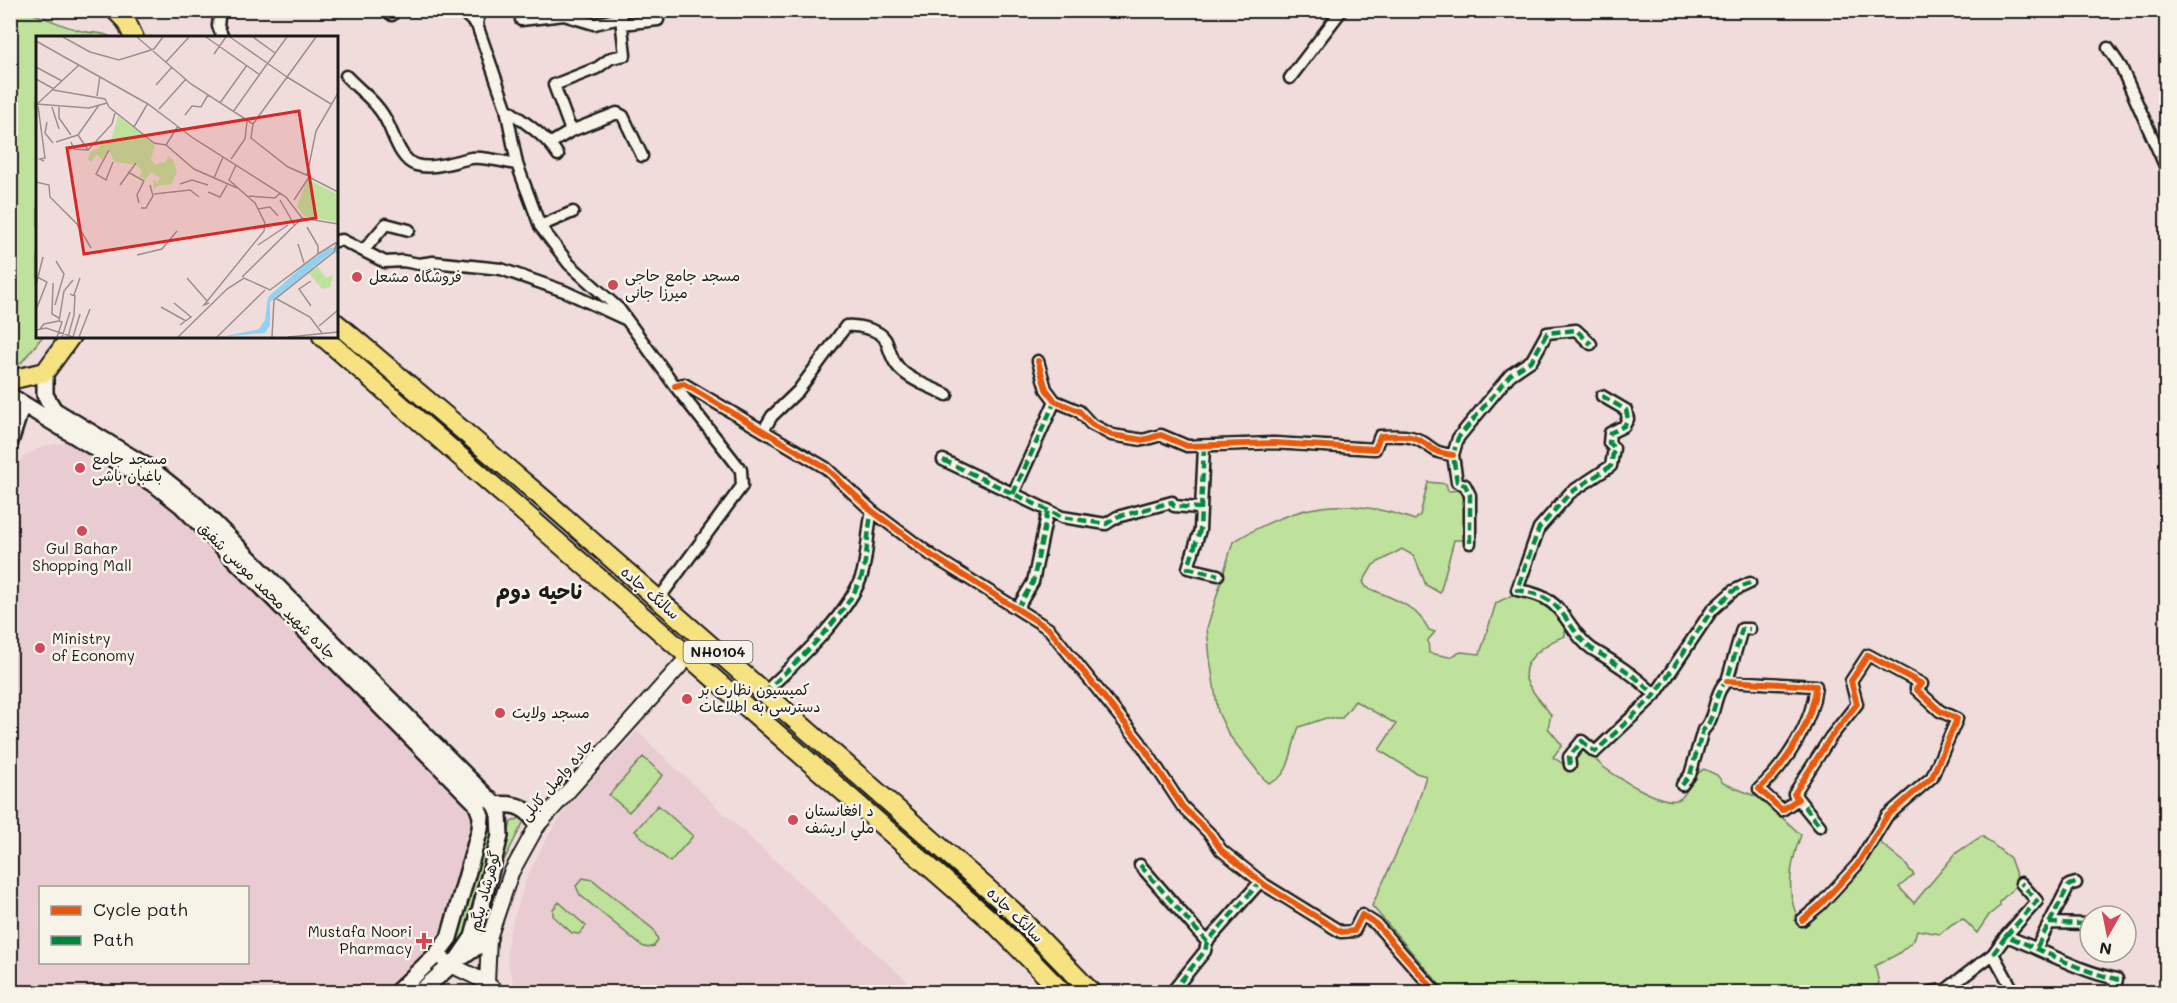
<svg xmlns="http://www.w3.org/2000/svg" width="2177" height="1003" font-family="Mali,'Playpen Sans Arabic',sans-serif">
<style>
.built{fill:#e9ccd2;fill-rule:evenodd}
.green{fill:#bee19b;stroke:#6d7e5c;stroke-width:1.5}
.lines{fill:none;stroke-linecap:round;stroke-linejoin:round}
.minor-casing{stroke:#1c1c1c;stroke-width:15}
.tertiary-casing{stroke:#1c1c1c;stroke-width:18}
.secondary-casing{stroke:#1c1c1c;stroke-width:20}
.trunk-casing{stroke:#1c1c1c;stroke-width:22}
.minor{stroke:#f7f3e8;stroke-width:10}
.tertiary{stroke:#f7f3e8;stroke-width:14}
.secondary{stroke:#f7f3e8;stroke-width:15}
.trunk{stroke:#f7e281;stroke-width:18}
.quiet{stroke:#00873e;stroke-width:4.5;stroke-dasharray:9 4.5;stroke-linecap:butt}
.cycleway-casing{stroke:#f7f3e8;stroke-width:10}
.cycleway{stroke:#e8590c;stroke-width:6}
.poi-dot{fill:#d1495b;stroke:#f7f3e8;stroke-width:2}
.labels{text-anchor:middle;stroke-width:5;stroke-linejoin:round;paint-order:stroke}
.shield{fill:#f7f3e8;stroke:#5e5c59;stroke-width:1.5}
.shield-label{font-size:14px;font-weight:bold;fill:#1c1c1c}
.poi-label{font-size:15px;fill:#1c1c1c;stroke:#f7f3e8;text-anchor:start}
.street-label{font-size:15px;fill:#1c1c1c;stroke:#f7f3e8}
.district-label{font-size:21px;font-weight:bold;fill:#1c1c1c;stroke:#f7f3e8}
.inset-road{fill:none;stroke:#9b8f8f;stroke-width:1.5}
.view{fill:#d62828;fill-opacity:0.15;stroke:#d62828;stroke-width:3}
.inset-edge{fill:none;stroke:#1c1c1c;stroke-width:3}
</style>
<rect width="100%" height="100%" fill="#efdcdb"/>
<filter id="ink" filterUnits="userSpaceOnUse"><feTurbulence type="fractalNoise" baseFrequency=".0167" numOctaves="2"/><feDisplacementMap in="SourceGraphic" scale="12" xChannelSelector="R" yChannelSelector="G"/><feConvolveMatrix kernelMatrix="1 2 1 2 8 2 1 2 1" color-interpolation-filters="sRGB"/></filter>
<g filter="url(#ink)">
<path class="built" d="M66 443 84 447 171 503 458 790 468 808 472 828 443 931 437 944 389 992H11L10 474 23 457 44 446ZM40 888H248V962H40Z
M637 731 722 812 919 992H517L508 965 507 953 509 934 527 877 547 837 572 801Z"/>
<path class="green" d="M10 11C39 10 60 28 87 32 96 34 102 32 110 37L38 38V336H43L21 363 11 366Z
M1428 482 1446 484 1448 491 1462 490C1467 505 1469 525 1464 540H1454L1440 593 1426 585 1414 556 1402 549 1373 565 1363 582 1366 587C1391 598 1416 604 1429 630L1435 632 1428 640 1429 653 1449 657 1461 652 1480 654 1496 603 1514 594C1534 600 1565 610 1565 636 1550 641 1520 659 1526 679 1529 690 1544 704 1551 715L1548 728 1562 745 1553 757 1566 766 1580 747 1587 748C1592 754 1596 761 1601 765 1613 775 1668 810 1681 798 1691 788 1691 776 1704 769L1717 775 1723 783 1762 799 1801 835C1790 863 1784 898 1802 925L1818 914 1877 840 1903 861 1914 875 1899 887 1914 903 1956 853 1982 836 2010 858 2019 883 2000 901V906L1989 915 1977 933 1963 919 1952 924 1940 934 1917 930 1914 940 1898 954 1875 966 1879 983 1870 992H1446L1372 906 1414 815 1426 776 1416 773 1379 750 1396 724 1355 701 1342 718H1326L1299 727C1290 748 1292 777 1269 783L1263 778 1229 735 1218 712 1210 659 1207 628 1233 542C1297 503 1344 495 1415 520L1420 515Z
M643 757 663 775 629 812 609 795Z
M658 805 693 836 670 862 635 831Z
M522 817 523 823 500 868 511 822Z
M493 820C498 852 476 916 460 945H456L488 821Z
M583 878 593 880 654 930 658 940 654 946 648 948 642 946 580 895 576 886Z
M559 902 586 926 579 934 572 933 553 916V909Z"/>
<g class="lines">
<defs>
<path id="minor" d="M220 10 218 26 223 38
M387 10 392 15
M460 10 477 25
M479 10 477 25 506 108 517 164 540 226 569 264 619 309 675 386 741 470 742 486 658 600
M521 20 564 15 594 24 621 18 625 55 611 58 597 68 554 85 571 131
M622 24 658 20
M2108 48 2121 67 2166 168
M346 76C361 92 379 103 388 124 394 136 401 161 416 165 433 170 455 161 471 158 484 156 503 162 517 164
M1290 78 1342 10
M506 108C524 123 546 135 558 155
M551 143 571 131 617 113 623 116 642 156
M540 226 573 212
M336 241 342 240 385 262 403 261 419 264 433 262 501 269 564 291 627 320
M364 250 386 224 409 230
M1038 361 1046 389 1055 401 1079 411 1091 424 1112 435 1143 440 1161 435 1187 446 1274 443 1375 449 1380 436C1393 436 1407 434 1419 440 1436 449 1430 452 1453 455
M675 386 684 384 826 468 872 511 931 555 1049 629 1140 742 1182 806 1211 835 1221 850 1265 885 1341 932 1354 931 1362 915 1376 924 1436 992
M1602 396 1626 410 1628 419 1624 426 1610 433 1609 443 1614 448 1611 466 1570 493 1539 528 1517 590C1528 592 1539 594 1548 600 1566 611 1574 637 1592 649 1614 662 1635 675 1655 695
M763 431 772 416 798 391 846 326C856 325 879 329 885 339 890 348 890 358 899 368 911 381 931 387 947 395
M1204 447 1200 530 1188 568 1218 575
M943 460 1062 517 1106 524 1117 517 1172 502 1174 506 1199 508
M1013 494 1055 401
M1470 543V495L1465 485 1457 482 1453 455 1458 438 1510 375 1532 360 1547 333 1576 330 1591 344
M1017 609 1033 582 1048 510
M1727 681 1816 686C1812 724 1787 763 1759 789L1782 810 1798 799 1794 794 1830 738 1857 704 1851 681 1868 655 1922 684 1916 689 1940 711 1957 719 1932 777 1887 816 1857 865 1820 905 1802 920
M764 693C795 663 848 616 862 575 868 554 867 532 872 511
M1570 765 1569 757 1582 741 1595 752 1655 695 1712 610 1733 591 1750 583
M1682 785 1690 775 1703 730C1716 720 1713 692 1727 681L1742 629H1750
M1794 794 1820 826
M1140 865 1207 942
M2049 923 2090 924
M2006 936 2037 901 2021 883
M2037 947 2069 885 2076 883
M1993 954 2006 936C2044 950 2077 971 2117 979L2114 992
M1172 992 1205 951 1207 942 1260 882 1265 885
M1931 992 1947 989 1993 954 2014 992"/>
<path id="tertiary" d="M437 954C455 972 478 973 497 992
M487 983 489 938 511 873 537 826 688 657"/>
<path id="secondary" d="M45 372V395L54 410 151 469 195 504 495 805 499 814 500 836 473 937 458 959 420 992
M10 396 157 486 181 505 476 803 481 816 480 829 449 938 437 954 397 992
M10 442 22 404
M495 805C515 803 529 807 537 826
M464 956 489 938"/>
<path id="trunk" d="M115 10 126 21 134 38
M336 323 546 501 1012 910 1091 992
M322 336 996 925 1062 992
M10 380 45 372 71 336"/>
</defs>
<use href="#minor" class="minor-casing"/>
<use href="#tertiary" class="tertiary-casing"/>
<use href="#secondary" class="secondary-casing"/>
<use href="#trunk" class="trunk-casing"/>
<use href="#minor" class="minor"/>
<use href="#tertiary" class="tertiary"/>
<use href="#secondary" class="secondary"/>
<use href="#trunk" class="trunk"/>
<path class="quiet" d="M1602 396 1626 410 1628 419 1624 426 1610 433 1609 443 1614 448 1611 466 1570 493 1539 528 1517 590C1528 592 1539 594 1548 600 1566 611 1574 637 1592 649 1614 662 1635 675 1655 695
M1204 447 1200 530 1188 568 1218 575
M943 460 1062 517 1106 524 1117 517 1172 502 1174 506 1199 508
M1013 494 1055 401
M1470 543V495L1465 485 1457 482 1453 455 1458 438 1510 375 1532 360 1547 333 1576 330 1591 344
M1017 609 1033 582 1048 510
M764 693C795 663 848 616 862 575 868 554 867 532 872 511
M1570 765 1569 757 1582 741 1595 752 1655 695 1712 610 1733 591 1750 583
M1682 785 1690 775 1703 730C1716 720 1713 692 1727 681L1742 629H1750
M1796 795 1820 826
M1140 865 1207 942
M2049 923 2090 924
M2006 936 2037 901 2021 883
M2037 947 2069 885 2076 883
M1993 954 2006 936C2044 950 2077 971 2117 979L2114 992
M1172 992 1205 951 1207 942 1260 882 1265 885"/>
<defs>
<path id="cycleway" d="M1038 361 1046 389 1055 401 1079 411 1091 424 1112 435 1143 440 1161 435 1187 446 1274 443 1375 449 1380 436C1393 436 1407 434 1419 440 1436 449 1430 452 1453 455
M675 386 684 384 826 468 872 511 931 555 1049 629 1140 742 1182 806 1211 835 1221 850 1265 885 1341 932 1354 931 1362 915 1376 924 1436 992
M1727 681 1816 686C1812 724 1787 763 1759 789L1782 810 1798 799 1794 794 1830 738 1857 704 1851 681 1868 655 1922 684 1916 689 1940 711 1957 719 1932 777 1887 816 1857 865 1820 905 1802 920"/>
</defs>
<use href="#cycleway" class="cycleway-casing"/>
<use href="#cycleway" class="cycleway"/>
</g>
</g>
<g class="poi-dot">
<circle cx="357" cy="277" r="6"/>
<circle cx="613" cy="285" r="6"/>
<circle cx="80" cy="468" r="6"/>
<circle cx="82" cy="531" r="6"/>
<circle cx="40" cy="648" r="6"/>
<circle cx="687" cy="699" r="6"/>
<circle cx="500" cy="713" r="6"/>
<circle cx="793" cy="820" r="6"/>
<path d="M421 932h6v6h6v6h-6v6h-6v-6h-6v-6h6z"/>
</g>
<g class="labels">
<rect class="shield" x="683.5" y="641" width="69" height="22" rx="4.5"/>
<g class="shield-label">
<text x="718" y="657">NH0104</text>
</g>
<g class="poi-label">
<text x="625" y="281">مسجد جامع حاجی<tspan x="625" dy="17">میرزا جانی</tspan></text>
<text x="369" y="282">فروشگاه مشعل</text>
<text x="92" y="464">مسجد جامع<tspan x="92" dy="17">باغبان باشی</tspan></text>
<text x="82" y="554" text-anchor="middle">Gul Bahar<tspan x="82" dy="17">Shopping Mall</tspan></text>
<text x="52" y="644">Ministry<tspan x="52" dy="17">of Economy</tspan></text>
<text x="699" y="695">کمیسیون نظارت بر<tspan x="699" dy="17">دسترسی به اطلاعات</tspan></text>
<text x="512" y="718">مسجد ولایت</text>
<text x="805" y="816">د افغانستان<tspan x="805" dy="17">ملي اریشف</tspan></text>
<text x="412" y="937" text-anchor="end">Mustafa Noori<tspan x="412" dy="17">Pharmacy</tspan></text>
</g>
<g class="street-label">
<text transform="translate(267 591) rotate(45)" y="5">جاده شهید محمد موسی شفیق</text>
<text transform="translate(650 593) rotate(41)" y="5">سالنگ جاده</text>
<text transform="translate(557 780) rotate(-49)" y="5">جاده واصل کابلی</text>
<text transform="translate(485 891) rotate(-75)" y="5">گوهرشاد بیگم</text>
<text transform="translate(1015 915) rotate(44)" y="5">سالنگ جاده</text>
</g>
<g class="district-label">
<text x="539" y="599">ناحیه دوم</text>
</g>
</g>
<g transform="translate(36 36)">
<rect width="302" height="302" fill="#efdcdb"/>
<path d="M82 80 119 109 115 123 119 128 129 126 132 120 137 124 141 135 136 148 121 150 118 155 117 143 121 147 124 142 115 136 109 144 103 140 106 136 101 129 79 126 73 115 66 124 61 118 55 126 52 124 54 116 64 111V104L75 105ZM271 143 301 158V186L268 180 261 170ZM282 231 290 242 297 239 294 251 286 253 273 237Z" fill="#bee19b"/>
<path d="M301 211V217L296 216 234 266V289L229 297 185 301 223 293 229 284 232 261 267 230 293 212Z" fill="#91d1f2"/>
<path class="inset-road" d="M27 1 54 16 83 24 118 13 127 1M101 1 155 48 217 88M170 1 224 39M194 1 251 41M217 1 239 17M0 5 112 68 157 102 250 161 266 182M178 18 190 1M130 26 153 1M232 27 251 1M0 31 26 45M251 41 295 68M0 43 18 53M120 49 136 31M17 54 69 63 73 71 118 107 130 109 158 133 201 152M61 60 64 40M184 67 211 29M0 68 53 72 71 67M0 69 43 29M2 70 9 122 4 123 8 125M16 71 23 93M23 71V82L35 99M123 73 150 43M197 76 231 28M149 79 156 70 165 71 172 59M11 86 9 97 17 107M98 91 112 67M42 99 63 69M20 106 42 99 52 114 76 88 79 77M35 106 38 113 52 114M130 109 142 90M73 114 60 138 70 144 77 126M195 123 209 103 211 85M92 136 108 145 101 159 103 167M271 139 280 95 302 57M275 141 252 131 215 102 217 88 280 1M178 142 187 121M0 146 13 149 14 161 41 188 55 212M144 148 156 144 172 149M84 149 100 127M172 156 184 161 191 149M118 158 154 154 163 161M213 160 239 162 244 157M244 164 259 190M258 164 273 141 302 156M105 172H110L117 160 114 149M222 173 234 171 242 180M266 182 302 188M262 208 268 227M222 209 252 189M282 218 301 206M101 219 126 213 141 195M206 241 266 182M151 242 171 265M275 245 263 253 275 270M17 247 16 278 23 282M0 249 7 221M38 259 44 242M239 262 274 281 286 297M138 267 155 281 144 289M173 267 168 269 228 195 229 187 219 167 193 144 200 129M19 269 28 238 20 225M125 271 150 285M0 274 11 246 1 241M283 290 302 274M4 293 8 288 23 285 28 255 37 244M0 294 10 292 37 301M21 301 26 286 23 285M26 301 34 276M32 301 38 279 39 260 34 258M37 301 44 278M43 301 54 273M142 301 191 253 208 242 234 254 282 218V210L271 191M181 301 229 254M236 301 238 264 298 216 301 206M252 301 302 296"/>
<path class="view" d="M263 75 280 182 48 218 31 112Z"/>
<rect width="302" height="302" class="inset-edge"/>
</g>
<rect width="2177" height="1003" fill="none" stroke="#f7f3e8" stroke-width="36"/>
<rect x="18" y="18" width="2141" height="967" fill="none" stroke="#1c1c1c" stroke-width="2" filter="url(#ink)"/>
<rect x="39" y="886" width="210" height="78" fill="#f7f3e8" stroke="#9f9d96" stroke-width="1.5"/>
<rect x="51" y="906" width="30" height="9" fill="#e8590c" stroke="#9f9d96" stroke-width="1.5"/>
<text x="93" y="916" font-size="18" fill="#1c1c1c">Cycle path</text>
<rect x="51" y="936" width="30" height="9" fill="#00873e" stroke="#9f9d96" stroke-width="1.5"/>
<text x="93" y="946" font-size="18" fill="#1c1c1c">Path</text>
<g transform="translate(2108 934) rotate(189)"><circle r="28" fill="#f7f3e8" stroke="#9f9d96" stroke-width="1.5"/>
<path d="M0-4.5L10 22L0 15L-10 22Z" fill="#d1495b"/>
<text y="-9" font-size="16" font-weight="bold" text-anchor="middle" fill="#1c1c1c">N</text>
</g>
</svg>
